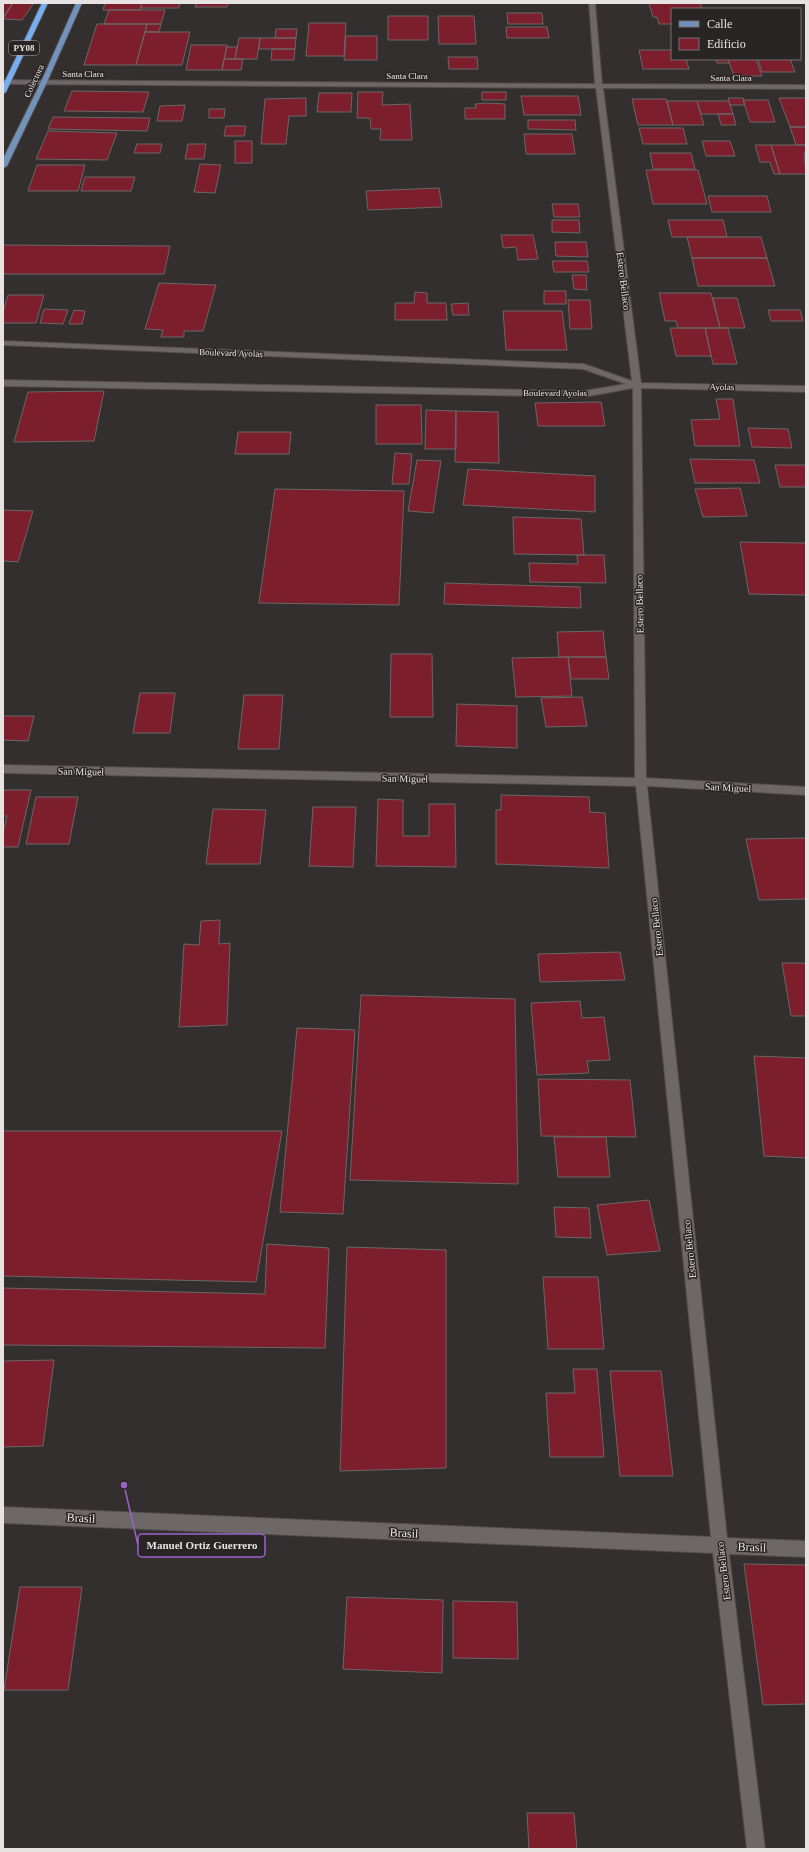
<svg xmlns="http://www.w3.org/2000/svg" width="809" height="1852" font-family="'Times New Roman',serif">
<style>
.building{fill:#7d1e2d;stroke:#6c6666}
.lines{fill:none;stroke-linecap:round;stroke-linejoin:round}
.minor-casing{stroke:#514c4c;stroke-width:2}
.major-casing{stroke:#514c4c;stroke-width:2}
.highway-casing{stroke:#514c4c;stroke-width:2}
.minor{fill:#6d6767;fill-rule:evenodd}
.major{fill:#7292b9;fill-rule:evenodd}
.highway{fill:#76aff0;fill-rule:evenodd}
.labels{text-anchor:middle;stroke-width:3;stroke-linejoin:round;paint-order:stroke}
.shield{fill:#2a2525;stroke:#aeaaaa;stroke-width:1}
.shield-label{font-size:9px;font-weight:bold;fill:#e7e3e3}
.far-street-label{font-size:9px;fill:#e7e3e3;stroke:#2a2525}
.street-label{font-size:10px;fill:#e7e3e3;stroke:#2a2525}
.near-street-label{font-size:12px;fill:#e7e3e3;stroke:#2a2525}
.leader{fill:none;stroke:#9b63ca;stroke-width:1.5}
.callout-dot{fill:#9b63ca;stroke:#2a2525;stroke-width:1.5}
.callout{fill:#2a2525;stroke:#9b63ca;stroke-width:1.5}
.callout-label{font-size:11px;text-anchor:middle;font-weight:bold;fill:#e7e3e3}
</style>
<rect width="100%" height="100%" fill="#342f2f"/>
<path class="building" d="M3 3H13L3 17Z
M13 3H34L22 20 3 19Z
M105 3H142L140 10H103Z
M142 3H180L179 8H141Z
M196 3H228L227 7H195Z
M649 3H700L702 9H672V24H659L657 17H653Z
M109 10H165L161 24H104Z
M507 13H542L543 24H508Z
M388 16H428V40H388Z
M438 16H474L476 44H439Z
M309 23H346L344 56H306Z
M97 24H147L136 65H84Z
M147 24H161L159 32H145Z
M506 27H547L549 38H507Z
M276 29H297L296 38H275Z
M145 32H190L182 65H136Z
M346 36H377V60H344Z
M239 38H260L257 59H235Z
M260 38H296L295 49H259Z
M191 45H227L222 70H186Z
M227 47H237L235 59H224Z
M272 49H295L294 60H271Z
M639 50H672V59H686L689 69H643Z
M448 57H477L478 69H449Z
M224 59H243L241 70H222Z
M716 59H728L729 63H717Z
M728 59H756L762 76H734Z
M758 59H790L795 72H762Z
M72 91 149 92 143 112 64 111Z
M358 92H383L382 105 410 104 412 140H380L381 129H371L370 118H357Z
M482 92H506V100H482Z
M319 93H352L351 112H317Z
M521 96H578L581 115H524Z
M306 98V116H289L286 144H261L265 99Z
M728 98H743L745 105H730Z
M779 98H806V127H790Z
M632 99H666L673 125H638Z
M743 100H768L775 122H750Z
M667 101H697L704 125H673Z
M697 101H729L733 114H701Z
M487 103 505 104V119H465V108H476L475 104Z
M185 105 182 121H157L160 106Z
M209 109H225L224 118H209Z
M718 114H733L736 125H721Z
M53 117 150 118 147 131 48 129Z
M528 120H575L576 130 528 129Z
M226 126H246L244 136H224Z
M790 127H806V145H796Z
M639 128H683L687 144H643Z
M48 131 117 133 107 160 36 159Z
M524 134H572L575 154H526Z
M235 141H252V163H235Z
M702 141H730L735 156H706Z
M137 144H162L160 153H134Z
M188 144H206L204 159H185Z
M755 145H771L780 174H774L770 162H760Z
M771 145H806V153H804L806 174H780Z
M650 153H691L695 169H653Z
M200 164 221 165 215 193 194 192Z
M37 165H85L78 191H28Z
M646 170H698L707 204H653Z
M85 177H135L131 191H81Z
M439 188 442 207 368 210 366 191Z
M708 196H767L771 212H712Z
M552 204H578L580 217H554Z
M552 220H579L580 233 552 232Z
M668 220H723L727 237H672Z
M501 235H533L538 259 518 260 516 247 503 248Z
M687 237H761L767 258H692Z
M555 242H586L588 257 556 256Z
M3 245 170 246 164 274H3Z
M692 258H767L775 286H698Z
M552 261H587L589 272H554Z
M572 275H586L587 290 574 289Z
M159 283 216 285 203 331H184V337H161L163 330 145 329Z
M544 291H566V304H544Z
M415 292 427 293V303H446L447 320H395V303H414Z
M659 293H711L720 328H678L676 321H665Z
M8 295H44L36 323H3V312Z
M713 298H737L745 328H720Z
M568 300H590L592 329H570Z
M468 303 469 315H453L451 304Z
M44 309 68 310 63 324 40 323Z
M74 310 85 311 82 324H69Z
M768 310H800L803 321H771Z
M503 311H562L567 350H506Z
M670 328H705L711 356H676Z
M705 328H728L737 364H713Z
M104 391 94 441 14 442 28 392Z
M716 399H733L740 446H695L691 420 720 419Z
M601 402 605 426H538L535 403Z
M376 405H421L422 444H376Z
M426 410 456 411V449H425Z
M456 411 498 412 499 463 455 462Z
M748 428 788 429 792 448 752 447Z
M238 432H291L289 454H235Z
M395 453 412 454 409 484H392Z
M690 459 754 460 760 483H695Z
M417 460 441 461 433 513 408 511Z
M775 465H806V487H780Z
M468 469 595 476V512L463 505Z
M740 488 747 516 703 517 695 489Z
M275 489 404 491 399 605 259 603Z
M3 510 33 511 18 562 3 561Z
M513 517 581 519 584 555 514 554Z
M740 542 806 543V595L749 594Z
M577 555H604L606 583 530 582 529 563 578 564Z
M445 583 580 587 581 608 444 604Z
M603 631 606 657H559L557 632Z
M391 654H432L433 717H390Z
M568 657 572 696 516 697 512 658Z
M568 657H606L609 679H571Z
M140 693H175L170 733H133Z
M244 695H283L279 749H238Z
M582 697 587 726 546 727 541 698Z
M457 704 517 706V748L456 746Z
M3 716H34L28 741 3 740Z
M3 790H31L18 847H3V832L7 816H3Z
M501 795 589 797 590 812 605 813 609 868 496 864V810H501Z
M36 797H78L69 844H26Z
M378 799 403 800V836H429V804H455L456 867 376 866Z
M313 807H356L353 867 309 866Z
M213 809 266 810 260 864H206Z
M806 838V899L759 900 746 839Z
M220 920 219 944 230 943 227 1025 179 1027 184 944 199 945 201 921Z
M620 952 625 980 540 982 538 954Z
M782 963H806V1016H791Z
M361 995 515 999 518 1184 350 1180Z
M580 1001 582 1018 604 1017 610 1060 587 1061 589 1073 537 1075 531 1003Z
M297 1028 355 1030 343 1214 280 1212Z
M754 1056 806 1058V1158L764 1156Z
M538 1079 630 1080 636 1137 541 1136Z
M3 1131H282L256 1282 3 1276Z
M554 1137H606L610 1177H558Z
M649 1200 660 1251 607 1255 597 1205Z
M554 1207 589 1208 591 1238 556 1237Z
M267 1244 329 1248 325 1348 3 1345V1288L265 1294Z
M347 1247 446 1250V1468L340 1471Z
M543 1277H598L604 1349H548Z
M54 1360 43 1446 3 1447V1361Z
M573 1369H597L604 1457H550L546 1393H575Z
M610 1371H661L673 1476H620Z
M744 1564 806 1565V1704L763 1705Z
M20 1587H82L68 1690H4Z
M347 1597 443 1600 442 1673 343 1669Z
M453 1601 517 1602 518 1659 453 1658Z
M527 1813H574L577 1849H529Z"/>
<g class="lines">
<defs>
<path id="minor" d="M589 3H595L602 84 806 85V89L603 88 641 383 806 386V392L641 388 646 778 806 787V795L647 786 727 1538 806 1541V1557L729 1554 765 1849H747L713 1553 3 1523V1507L711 1537 636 786 3 773V765L635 778 633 388 584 397 3 386V380L584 391 626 384 583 369 3 345V341L584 364 632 381 596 88 3 84V80L595 84Z"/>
<path id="major" d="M76 3H82L47 82 7 166 3 168V159L41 82Z"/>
<path id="highway" d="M42 3H48L6 92 3 94V85Z"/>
</defs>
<use href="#minor" class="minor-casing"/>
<use href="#major" class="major-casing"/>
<use href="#highway" class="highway-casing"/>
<use href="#minor" class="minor"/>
<use href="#major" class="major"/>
<use href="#highway" class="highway"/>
</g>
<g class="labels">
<rect class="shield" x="9" y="41" width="30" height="14" rx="3"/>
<g class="shield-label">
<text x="24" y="51">PY08</text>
</g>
<g class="far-street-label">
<text x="83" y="77">Santa Clara</text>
<text x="407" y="79">Santa Clara</text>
<text x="731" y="81">Santa Clara</text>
<text transform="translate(34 81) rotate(-65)" y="3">Colectora</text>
<text transform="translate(231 353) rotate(2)" y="3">Boulevard Ayolas</text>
<text transform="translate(722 387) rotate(1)" y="3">Ayolas</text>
<text x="555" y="396">Boulevard Ayolas</text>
</g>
<g class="street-label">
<text transform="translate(624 281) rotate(83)" y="4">Estero Bellaco</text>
<text transform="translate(639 604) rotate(-91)" y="4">Estero Bellaco</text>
<text transform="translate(81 771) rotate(1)" y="4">San Miguel</text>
<text transform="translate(405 778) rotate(1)" y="4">San Miguel</text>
<text transform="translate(728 787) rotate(3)" y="4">San Miguel</text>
<text transform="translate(656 927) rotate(-96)" y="4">Estero Bellaco</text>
<text transform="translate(689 1249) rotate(-96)" y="4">Estero Bellaco</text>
<text transform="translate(723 1571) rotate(-97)" y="4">Estero Bellaco</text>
</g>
<g class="near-street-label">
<text transform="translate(81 1518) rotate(3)" y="4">Brasil</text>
<text transform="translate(404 1533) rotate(3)" y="4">Brasil</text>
<text transform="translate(752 1547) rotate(2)" y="4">Brasil</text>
</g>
</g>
<path class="leader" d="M124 1485L138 1545"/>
<circle class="callout-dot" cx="124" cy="1485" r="4"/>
<rect class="callout" x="138" y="1534" width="127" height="23" rx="4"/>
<g class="callout-label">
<text x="202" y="1549">Manuel Ortiz Guerrero</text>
</g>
<rect width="809" height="1852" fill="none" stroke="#e7e3e3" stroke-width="8"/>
<rect x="671" y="8" width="130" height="52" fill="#2a2525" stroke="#767171"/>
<rect x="679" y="21" width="20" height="6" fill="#7292b9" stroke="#767171"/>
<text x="707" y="28" font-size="12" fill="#e7e3e3">Calle</text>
<rect x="679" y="38" width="20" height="12" fill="#7d1e2d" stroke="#767171"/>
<text x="707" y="48" font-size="12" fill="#e7e3e3">Edificio</text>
</svg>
